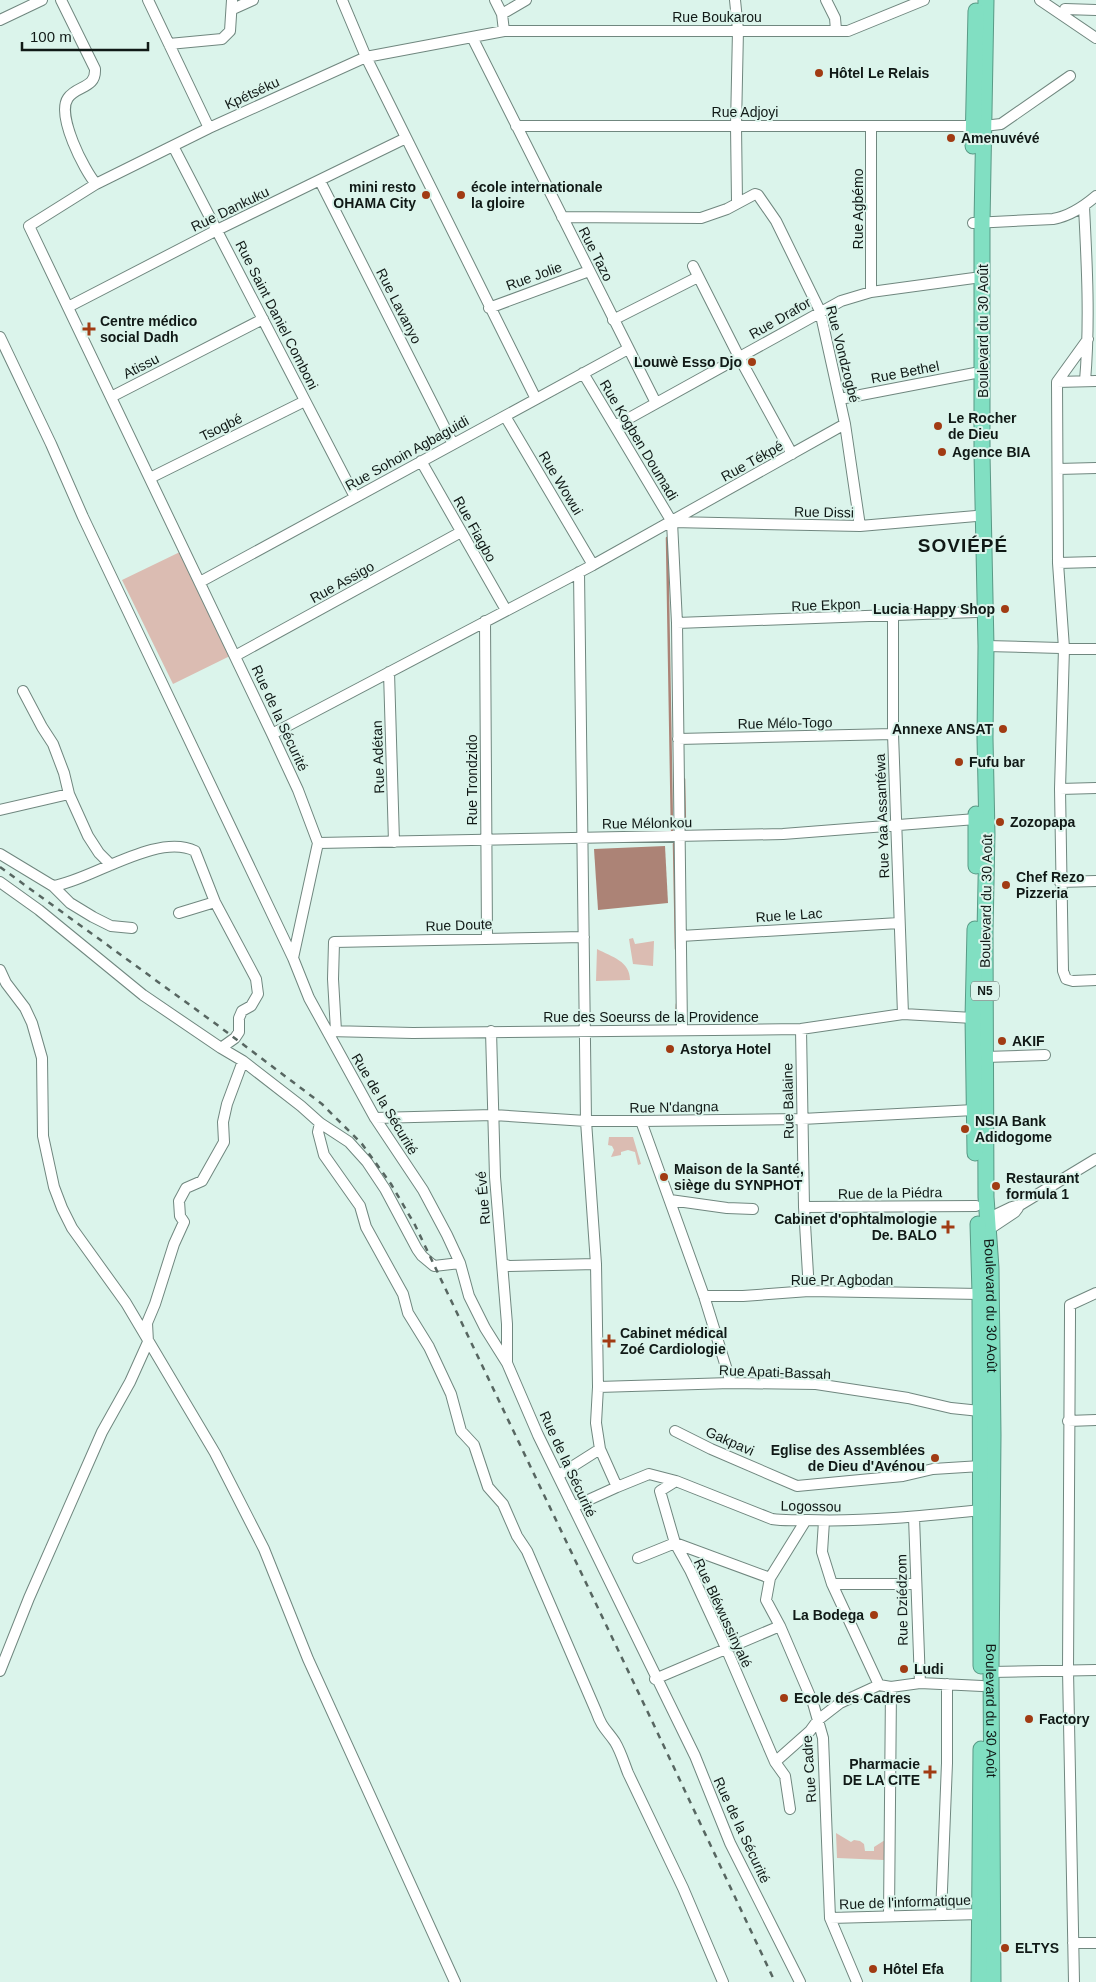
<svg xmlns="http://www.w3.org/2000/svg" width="1096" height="1982" font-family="Helvetica,sans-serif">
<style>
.green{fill:#dbbcb2}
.water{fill:#ac8376}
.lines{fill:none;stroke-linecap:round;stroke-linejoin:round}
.stream{stroke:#ac8376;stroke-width:2.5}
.minor-casing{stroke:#70877f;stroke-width:12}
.highway-casing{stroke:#599a86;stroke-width:17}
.minor{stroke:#fff;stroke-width:10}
.highway{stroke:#81dfc2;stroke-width:15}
.rail{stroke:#576661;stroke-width:2.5;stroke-dasharray:6 6;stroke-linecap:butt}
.poi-dot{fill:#a13b13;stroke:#dbf4eb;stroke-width:2}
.labels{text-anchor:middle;stroke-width:4;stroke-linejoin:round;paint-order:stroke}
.shield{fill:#dbf4eb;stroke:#4d5b56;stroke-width:1}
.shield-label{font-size:12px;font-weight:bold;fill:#101916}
.street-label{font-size:14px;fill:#101916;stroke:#dbf4eb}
.poi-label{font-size:14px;font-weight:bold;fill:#101916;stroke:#dbf4eb;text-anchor:start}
.district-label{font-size:19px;font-weight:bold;letter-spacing:1px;fill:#101916;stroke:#dbf4eb}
</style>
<rect width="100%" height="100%" fill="#dbf4eb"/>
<path class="green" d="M182 551 232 655 173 684 122 580Z
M633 938 635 944 654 941 653 966 633 964 629 939Z
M597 949C612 957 630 961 630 980L596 981Z
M609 1137H633L641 1164 638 1165 635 1152 628 1150 621 1152V1155L611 1157 614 1150 612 1146 608 1145Z
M836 1833 851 1842 854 1840 860 1841 864 1844 865 1851H874V1847L885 1840 884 1860 837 1858Z"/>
<path class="water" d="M665 846 668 903 598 910 594 849Z"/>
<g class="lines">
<path class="stream" d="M667 538 672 830
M684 779 685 826
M674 844 676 949
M676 1020 677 1004"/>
<defs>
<path id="minor" d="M61 0 95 69C96 89 77 85 68 98 56 115 84 170 96 184
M148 0 209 128
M342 0 366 57 536 399
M495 0 502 14 504 31
M735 0 738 30 736 126 737 202
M826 0 835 18 836 30
M1040 0 1096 38
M233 9 253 0
M1065 9 1096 10
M502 14 526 0
M0 20 42 0
M472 37 656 403
M169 44 222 39 230 31 232 0
M516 126H973
M871 126V292
M984 126 1001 124 1070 76
M173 146 355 497
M320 181 453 444
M1084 207C1087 265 1090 323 1085 381
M562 217 701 218 727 209 755 194 758 195 776 221 820 311 845 424 860 526
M973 223 1053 219C1070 216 1083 207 1096 196
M693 266 739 357 792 454
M68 307 217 230 406 138
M489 308 589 271
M613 320 698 277
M0 337 51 444 83 517 293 958
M1088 339 1057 382 1058 563 1064 648 1060 789 1063 971 1066 979 1073 981 1096 980
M583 373 672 522 677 623 682 1030
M1057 382 1096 381
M111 397 263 319
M840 399 975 373
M505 416 593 565
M615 426 841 301 871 292 974 278
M421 461 506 610
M1058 469 1096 468
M150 478 305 401
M672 522 860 526 976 516
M1058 563 1096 562
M579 572 586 1121 596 1264 598 1387 596 1423 600 1449
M200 582 628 349
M893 616V734L903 1014
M485 621 487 938
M677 623 976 612
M986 646 1096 649
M235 656 461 532
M389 672 394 842
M23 691 42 727 53 744 64 773 69 794 88 836 99 853 111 865
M272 734 593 565 845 424
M678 739 893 734
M1060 789 1096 788
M0 810 69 794
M318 843 783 834 976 819
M0 854 53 886 70 903 93 917 111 926 132 928
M0 882 39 910 143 995 221 1048 243 1061 301 1106 320 1123 349 1142 367 1162 385 1189 417 1249 422 1256 434 1266 460 1263
M1060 882 1096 881
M53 886C92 880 157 832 195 851L215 902 256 979 258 994 251 1006 242 1011 239 1018V1032L235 1038 221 1048
M179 913 215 902
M681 936 899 923
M0 970 6 983 25 1008 32 1023 42 1058 43 1136 54 1187 62 1208 72 1228 126 1303 215 1453 264 1549 308 1659 455 1982
M801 1029 804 1207 809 1291
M328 1031 413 1033 801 1029 903 1014 973 1018
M336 1031 333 979 334 942 584 937
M491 1031 495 1177 507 1324V1362
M985 1057 1045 1055
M375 1118 493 1115 586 1121H641L802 1119 974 1110
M641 1121 704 1296 731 1383
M320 1123 318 1132 324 1155 360 1206 366 1227 403 1294 408 1313 429 1347 451 1394 461 1431 474 1445 488 1487 503 1504 517 1536 527 1551 596 1711C602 1728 606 1729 615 1742 621 1752 624 1763 628 1773L683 1888 723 1982
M670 1200 727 1208 753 1209
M804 1207 976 1206
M987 1219 1012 1207 1020 1205 1096 1159
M988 1230 1015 1212 1018 1208
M503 1264 509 1266 596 1264
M704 1296H743L809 1291 980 1294
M598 1387 731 1383 816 1384 908 1398 951 1408 980 1411
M1068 1421 1096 1420
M675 1431 711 1449 797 1486 903 1476 933 1469 981 1466
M559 1475 600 1449 617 1487 649 1474 676 1481 772 1519C784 1521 795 1520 807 1520 865 1522 923 1516 981 1510
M676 1481 660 1491 675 1543 690 1570 726 1648 775 1762 785 1776 790 1809
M573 1507 617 1487
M914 1517 920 1683
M806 1520 770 1578 766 1600 780 1626 813 1703 823 1738 830 1918 857 1982
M824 1521 822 1552 832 1584 879 1685
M638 1558 675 1543 770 1578
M832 1584H916
M0 1671 29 1598 102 1432 130 1382 148 1342 147 1323 155 1304 174 1244 184 1222 180 1216 179 1201 186 1188 202 1181 224 1142 223 1122 227 1104 243 1061
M991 1672 1096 1670
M655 1679 780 1626
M775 1762 810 1731 818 1720 840 1703 879 1685 891 1687 920 1683 982 1686
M941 1915 947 1763V1684
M889 1916 891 1687
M830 1918 981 1914
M1073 1943H1096
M800 1982 730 1843 695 1756 538 1435 507 1363 485 1328 469 1296 460 1263 447 1235 423 1190 375 1118 309 998 293 958 318 843 298 790 272 734 29 226 96 184 209 128 366 57 504 31H848L924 0
M1074 1982 1068 1670 1070 1317V1305L1096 1293"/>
<g id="highway">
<path id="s1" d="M986 0 982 223V454L986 646 985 738 987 834 985 931 986 1197 991 1268 993 1435 991 1672 993 1982"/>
<path d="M973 146 976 11"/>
<path d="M976 866V814"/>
<path d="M975 929 973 1018 975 1153"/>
<path d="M978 1224 980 1294 981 1666"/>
<path d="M979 1982 981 1749"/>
</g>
</defs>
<use href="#minor" class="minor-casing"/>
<use href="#highway" class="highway-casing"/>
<use href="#minor" class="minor"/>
<use href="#highway" class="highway"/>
<path class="rail" d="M0 867 216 1024 322 1104 362 1144 391 1184 415 1225 652 1721 775 1982"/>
</g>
<g class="poi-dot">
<circle cx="819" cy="73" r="5"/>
<circle cx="951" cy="138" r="5"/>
<circle cx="426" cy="195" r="5"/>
<circle cx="461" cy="195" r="5"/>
<path d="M86.5 321.5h5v5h5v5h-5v5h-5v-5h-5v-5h5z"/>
<circle cx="752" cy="362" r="5"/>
<circle cx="938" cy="426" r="5"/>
<circle cx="942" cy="452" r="5"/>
<circle cx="1005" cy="609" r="5"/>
<circle cx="1003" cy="729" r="5"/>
<circle cx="959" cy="762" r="5"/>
<circle cx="1000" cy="822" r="5"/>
<circle cx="1006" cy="885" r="5"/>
<circle cx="1002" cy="1041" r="5"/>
<circle cx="670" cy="1049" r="5"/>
<circle cx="965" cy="1129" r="5"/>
<circle cx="664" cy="1177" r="5"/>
<circle cx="996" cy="1186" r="5"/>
<path d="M945.5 1219.5h5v5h5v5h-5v5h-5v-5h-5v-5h5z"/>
<path d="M606.5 1333.5h5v5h5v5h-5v5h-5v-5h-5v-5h5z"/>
<circle cx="935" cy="1458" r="5"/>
<circle cx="874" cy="1615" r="5"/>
<circle cx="904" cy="1669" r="5"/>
<circle cx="784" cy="1698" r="5"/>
<circle cx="1029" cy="1719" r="5"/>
<path d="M927.5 1764.5h5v5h5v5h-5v5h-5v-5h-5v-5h5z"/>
<circle cx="1005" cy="1948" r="5"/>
<circle cx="873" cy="1969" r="5"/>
</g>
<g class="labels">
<rect class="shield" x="971" y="981.5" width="28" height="19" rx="4"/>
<g class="shield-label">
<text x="985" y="995">N5</text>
</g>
<g class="street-label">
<text x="717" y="22">Rue Boukarou</text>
<text transform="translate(252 93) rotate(-25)" y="5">Kpétséku</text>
<text x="745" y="117">Rue Adjoyi</text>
<text transform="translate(230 209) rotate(-26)" y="5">Rue Dankuku</text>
<text transform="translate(858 209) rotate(-90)" y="5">Rue Agbémo</text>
<text transform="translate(596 254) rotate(63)" y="5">Rue Tazo</text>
<text transform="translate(534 276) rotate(-20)" y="5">Rue Jolie</text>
<text transform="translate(399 306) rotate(63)" y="5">Rue Lavanyo</text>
<text transform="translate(277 315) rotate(63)" y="5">Rue Saint Daniel Comboni</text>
<text transform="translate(780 318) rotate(-30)" y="5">Rue Drafor</text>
<text transform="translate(983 331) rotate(-90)" y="5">Boulevard du 30 Août</text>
<text transform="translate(843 354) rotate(76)" y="5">Rue Vondzogbé</text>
<text transform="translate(141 366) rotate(-27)" y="5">Atissu</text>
<text transform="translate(905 372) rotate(-11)" y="5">Rue Bethel</text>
<text transform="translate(221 427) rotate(-26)" y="5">Tsogbé</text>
<text transform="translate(639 440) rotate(59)" y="5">Rue Kogben Doumadi</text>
<text transform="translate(407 453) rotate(-29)" y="5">Rue Sohoin Agbaguidi</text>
<text transform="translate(752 461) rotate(-29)" y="5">Rue Tékpé</text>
<text transform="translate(561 483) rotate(59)" y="5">Rue Wowui</text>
<text transform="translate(824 512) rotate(1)" y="5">Rue Dissi</text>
<text transform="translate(475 529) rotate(61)" y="5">Rue Fiagbo</text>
<text transform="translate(342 582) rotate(-29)" y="5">Rue Assigo</text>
<text transform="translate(826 605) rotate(-2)" y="5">Rue Ekpon</text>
<text transform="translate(280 718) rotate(65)" y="5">Rue de la Sécurité</text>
<text transform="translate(785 723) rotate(-1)" y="5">Rue Mélo-Togo</text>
<text transform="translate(378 757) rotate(-92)" y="5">Rue Adétan</text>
<text transform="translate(472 780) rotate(-90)" y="5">Rue Trondzido</text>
<text transform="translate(882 816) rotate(-92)" y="5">Rue Yaa Assantéwa</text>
<text transform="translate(647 823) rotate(-1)" y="5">Rue Mélonkou</text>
<text transform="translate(986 901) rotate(-89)" y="5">Boulevard du 30 Août</text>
<text transform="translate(789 915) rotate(-4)" y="5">Rue le Lac</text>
<text transform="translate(459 925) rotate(-2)" y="5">Rue Doute</text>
<text x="651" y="1022">Rue des Soeurss de la Providence</text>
<text transform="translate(788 1101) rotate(-91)" y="5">Rue Balaine</text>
<text transform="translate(385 1104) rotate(59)" y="5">Rue de la Sécurité</text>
<text transform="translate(674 1107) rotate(-1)" y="5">Rue N'dangna</text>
<text transform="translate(890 1193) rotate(-1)" y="5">Rue de la Piédra</text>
<text transform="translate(483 1198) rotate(-95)" y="5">Rue Évé</text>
<text x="842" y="1285">Rue Pr Agbodan</text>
<text dy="5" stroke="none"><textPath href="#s1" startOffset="1306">Boulevard du 30 Août</textPath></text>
<text transform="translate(775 1372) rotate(2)" y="5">Rue Apati-Bassah</text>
<text transform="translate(730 1441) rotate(24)" y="5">Gakpavi</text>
<text transform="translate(568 1464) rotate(65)" y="5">Rue de la Sécurité</text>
<text transform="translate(811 1506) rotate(1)" y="5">Logossou</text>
<text transform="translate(902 1600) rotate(-91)" y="5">Rue Dziédzom</text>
<text transform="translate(723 1613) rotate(65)" y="5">Rue Bléwussinyalé</text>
<text dy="5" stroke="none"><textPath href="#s1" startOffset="1711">Boulevard du 30 Août</textPath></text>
<text transform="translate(809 1769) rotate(-94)" y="5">Rue Cadre</text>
<text transform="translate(742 1830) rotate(65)" y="5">Rue de la Sécurité</text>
<text transform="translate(905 1902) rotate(-2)" y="5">Rue de l'informatique</text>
</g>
<g class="poi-label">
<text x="829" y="78">Hôtel Le Relais</text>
<text x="961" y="143">Amenuvévé</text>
<text x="416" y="192" text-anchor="end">mini resto<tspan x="416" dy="16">OHAMA City</tspan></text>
<text x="471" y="192">école internationale<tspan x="471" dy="16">la gloire</tspan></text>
<text x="100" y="326">Centre médico<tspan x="100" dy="16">social Dadh</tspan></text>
<text x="742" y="367" text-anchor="end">Louwè Esso Djo</text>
<text x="948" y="423">Le Rocher<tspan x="948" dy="16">de Dieu</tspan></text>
<text x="952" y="457">Agence BIA</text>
<text x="995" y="614" text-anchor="end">Lucia Happy Shop</text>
<text x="993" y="734" text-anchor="end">Annexe ANSAT</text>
<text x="969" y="767">Fufu bar</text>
<text x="1010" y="827">Zozopapa</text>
<text x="1016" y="882">Chef Rezo<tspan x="1016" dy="16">Pizzeria</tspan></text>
<text x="1012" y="1046">AKIF</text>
<text x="680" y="1054">Astorya Hotel</text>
<text x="975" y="1126">NSIA Bank<tspan x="975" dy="16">Adidogome</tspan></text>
<text x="674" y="1174">Maison de la Santé,<tspan x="674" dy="16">siège du SYNPHOT</tspan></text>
<text x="1006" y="1183">Restaurant<tspan x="1006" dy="16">formula 1</tspan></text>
<text x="937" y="1224" text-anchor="end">Cabinet d'ophtalmologie<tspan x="937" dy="16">De. BALO</tspan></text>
<text x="620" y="1338">Cabinet médical<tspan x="620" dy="16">Zoé Cardiologie</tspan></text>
<text x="925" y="1455" text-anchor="end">Eglise des Assemblées<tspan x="925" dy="16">de Dieu d'Avénou</tspan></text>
<text x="864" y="1620" text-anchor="end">La Bodega</text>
<text x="914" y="1674">Ludi</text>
<text x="794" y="1703">Ecole des Cadres</text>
<text x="1039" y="1724">Factory</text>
<text x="920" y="1769" text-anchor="end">Pharmacie<tspan x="920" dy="16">DE LA CITE</tspan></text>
<text x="1015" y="1953">ELTYS</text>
<text x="883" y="1974">Hôtel Efa</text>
</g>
<g class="district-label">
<text x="963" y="552">SOVIÉPÉ</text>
</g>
</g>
<path d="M22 42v8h126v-8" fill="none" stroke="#101916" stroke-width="2.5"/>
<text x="30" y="42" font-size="15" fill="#101916" stroke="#dbf4eb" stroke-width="4" paint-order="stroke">100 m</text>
</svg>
